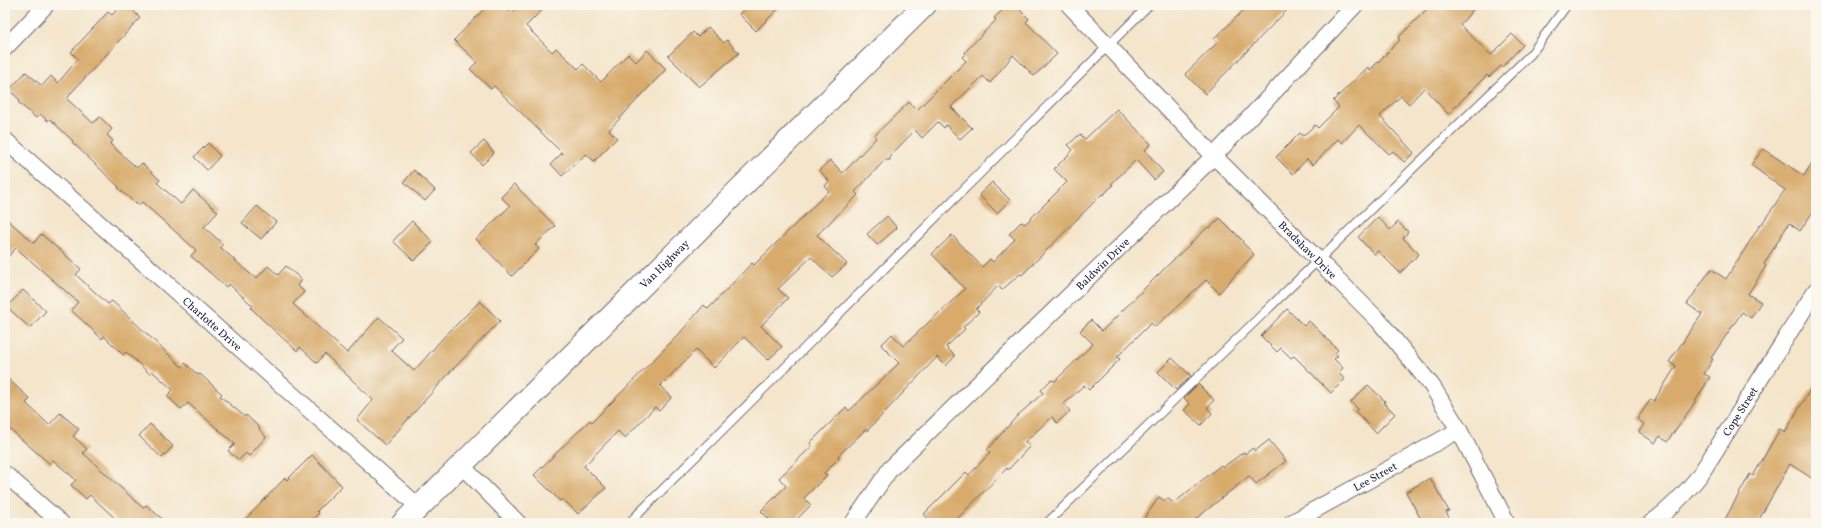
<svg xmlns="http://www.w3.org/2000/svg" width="1821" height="528" font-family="Vollkorn,serif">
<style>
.building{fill:#d8ab6d}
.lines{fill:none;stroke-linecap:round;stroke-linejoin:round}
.lane-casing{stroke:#6c666d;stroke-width:10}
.street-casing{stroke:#6c666d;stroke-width:18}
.secondary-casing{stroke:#6c666d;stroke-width:24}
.lane{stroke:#fff;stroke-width:8}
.street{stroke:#fff;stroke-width:16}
.secondary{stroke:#fff;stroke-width:22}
.labels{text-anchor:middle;stroke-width:3;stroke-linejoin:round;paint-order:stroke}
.street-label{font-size:11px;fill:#22223b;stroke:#fbf7ec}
</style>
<rect width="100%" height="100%" fill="#fbf7ec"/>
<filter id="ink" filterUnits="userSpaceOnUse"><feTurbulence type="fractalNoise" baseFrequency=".025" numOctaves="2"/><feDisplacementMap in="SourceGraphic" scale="8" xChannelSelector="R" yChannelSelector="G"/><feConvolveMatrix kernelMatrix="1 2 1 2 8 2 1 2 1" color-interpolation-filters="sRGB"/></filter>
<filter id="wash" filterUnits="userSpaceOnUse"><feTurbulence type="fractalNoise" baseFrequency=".012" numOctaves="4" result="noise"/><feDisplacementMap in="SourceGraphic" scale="16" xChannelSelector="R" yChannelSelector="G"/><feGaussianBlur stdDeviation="0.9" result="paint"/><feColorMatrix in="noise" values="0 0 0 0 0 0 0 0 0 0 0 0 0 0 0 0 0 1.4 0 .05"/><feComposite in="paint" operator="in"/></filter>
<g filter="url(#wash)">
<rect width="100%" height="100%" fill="#f4e5cb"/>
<g id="blocks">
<path class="building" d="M121 5H128L140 18 71 93 67 99 93 123 100 117 112 129 107 135 113 141 110 144 137 168 142 163 160 180 157 183 181 204 193 190 218 212 204 227 223 244 220 247 256 279 268 266 278 275 286 266 302 280 297 285 304 292 293 304 347 353 379 317 402 338 391 350 414 371 442 339 480 301 500 321 453 369 385 445 357 420 373 400 325 354 317 363 300 347 297 351 264 321 251 308 253 306 229 284 226 287 191 256 196 250 142 202 139 205 136 202 135 203 118 188 119 187 72 142 73 141 50 119 48 121 40 114 36 118 18 102 20 100 9 90 26 72 42 86 51 76 58 83 78 59 71 52 108 12 112 15Z
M488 5H504L512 13 520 5H547L526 26 552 52 556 48 578 69 583 64 601 82 628 54 636 62 647 50 666 69 609 130 617 138 594 161 586 154 562 176 551 164 562 153 494 86 491 89 470 69 477 62 454 40Z
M748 5H782L756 31 739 14Z
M1008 5H1015L1029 19 1026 22 1057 54 1034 76 1013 55 990 83 983 76 951 107 972 128 960 139 946 125 944 128 938 122 922 138 915 130 890 156V160H885L855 192 858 195 817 235 847 264 832 277 811 257 778 289 788 298 761 326 782 347 768 360 744 337 714 368 696 350 660 386 672 397 659 411 655 407 625 438 618 431 584 466 606 488 578 514 563 499 560 501 534 475 590 420 592 422 615 399 679 334 704 305 708 309 752 263 754 265 829 191 825 186 829 181 819 170 830 160 843 173 876 138 874 136 909 102 917 110 966 61 962 57 966 53 965 52 996 20 994 18Z
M1249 5H1292L1205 94 1185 74 1217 43 1214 39Z
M1431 5H1477L1460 25 1491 55 1512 34 1523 45 1502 67 1501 66 1489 77 1487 75 1448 114 1424 88 1409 104 1401 96 1380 116 1414 153 1404 162 1393 151 1389 154 1359 125 1342 143 1338 139 1313 165 1307 159 1293 174 1276 157 1300 133 1303 136 1315 125 1318 128 1339 107 1333 101 1368 67 1370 70 1400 40 1398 38Z
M708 27 724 43 727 40 739 53 699 87 668 56 693 32 698 37Z
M1117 109 1151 144 1145 150 1163 172 1154 180 1136 160 1111 184 1113 185 1103 195 1102 194 1022 275 1020 274 1002 290 998 286 976 309 979 312 963 327 965 329 946 347 955 356 946 366 937 357 867 431 866 429 838 456 839 458 824 473 827 475 804 498 811 505 793 523H773L761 511 786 486 779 478 812 446 810 443 846 407 849 411 899 363 881 345 892 334 903 346 965 289 932 254 952 235 982 267 990 259 993 262 1015 239 1009 234 1021 222 1025 224 1067 182 1054 169 1073 150 1068 145 1080 134 1085 139Z
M484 141 494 153 482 165 471 153Z
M208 143 220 156 207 170 194 157Z
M1763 149 1804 176 1816 156V207L1800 231 1789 223 1764 264 1766 266 1748 294 1761 302 1751 318 1742 312 1711 358 1713 359 1704 374 1710 377 1693 405 1667 442 1660 436 1655 443 1639 432 1644 424 1637 419 1651 399 1654 401 1676 366 1669 362 1702 314 1687 304 1711 269 1726 279 1760 225H1761L1785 190 1751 165Z
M414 170 435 190 425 201 404 182Z
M992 182 1010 200 997 213 979 195Z
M514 184 555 226 535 245 539 249 512 276 476 239 510 206 501 197Z
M257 206 276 222 261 239 242 223Z
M887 216 897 228 877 245 867 234Z
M1378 217 1390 230 1398 222 1408 232 1403 238 1419 254 1400 273 1378 251 1374 254 1358 237Z
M5 218 34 243 41 234 62 252 81 269 76 275 108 304 112 301 182 367 185 363 198 375 200 374 222 394 220 396 245 417 246 415 260 428 259 429 266 437 249 456 246 453 239 460 228 451 235 444 188 403 181 409 167 396 173 390 152 371 150 374 126 352 123 355 104 336 102 339 71 310 78 302 16 248 5 260Z
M1220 218 1243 241 1242 242 1254 254 1219 293 1206 280 1155 327 1151 323 1117 357 1120 359 1089 390 1084 385 1064 404 1070 411 1057 423 1052 417 1025 442 1030 446 1008 470 1007 468 953 523H932L924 514 966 472 969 475 990 453 987 450 1017 416 1043 393 1041 390 1051 380 1055 381 1093 344 1080 331 1091 320 1102 331 1170 263 1208 227 1210 228Z
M412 221 433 242 414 261 393 241Z
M23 290 46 311 30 328 7 307Z
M1287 309 1304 326 1309 321 1338 350 1335 353 1338 356 1334 359 1343 368 1338 373 1345 379 1331 393 1294 356 1291 358 1281 348 1277 352 1261 336Z
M1172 358 1191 376 1176 390 1158 372Z
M5 376 30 399 26 403 49 425 60 413 79 429 73 436 87 449 83 453 143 508 146 505 167 523H120L90 495 86 499 71 485 76 480 53 460 50 464 5 425Z
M1816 380V481L1790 464 1757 523H1723L1750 474 1753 476 1780 429 1785 432Z
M1198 384 1214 400 1207 408 1212 413 1201 425 1184 410 1190 404 1184 398Z
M1368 385 1385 401 1384 403 1395 414 1376 433 1355 411 1358 409 1351 402Z
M150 424 173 446 162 458 139 436Z
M1269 440 1286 461 1256 484 1249 476 1191 523H1141L1159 497 1165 501 1167 498 1174 503 1221 465 1223 467 1244 452 1245 454 1253 448 1255 451Z
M312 455 342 486 317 511 319 513 309 523H242L285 478 287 480Z
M1430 478 1449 511 1446 512 1452 523H1423L1406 492Z"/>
</g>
</g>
<g filter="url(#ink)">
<use href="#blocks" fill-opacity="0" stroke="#6c666d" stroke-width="1"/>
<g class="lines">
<defs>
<path id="lane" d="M629 523 1149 5
M1047 523 1531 54 1567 5"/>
<g id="street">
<path id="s1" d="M1069 5 1214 156 1379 321 1432 386 1459 430 1507 523"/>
<path d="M5 48 46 5"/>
<path id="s2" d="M5 140 419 507"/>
<path d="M461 465 518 523"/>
<path d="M5 474 61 523"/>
<path id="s3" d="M853 523 890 469 1214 156 1355 5"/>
<path id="s4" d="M1291 523 1459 430"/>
<path id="s5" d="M1651 523C1671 509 1685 494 1700 475L1816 290"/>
</g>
<g id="secondary">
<path id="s6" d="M403 523 925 5"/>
</g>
</defs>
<use href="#lane" class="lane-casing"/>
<use href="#street" class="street-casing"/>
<use href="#secondary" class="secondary-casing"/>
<use href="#lane" class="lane"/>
<use href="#street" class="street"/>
<use href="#secondary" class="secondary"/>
</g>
</g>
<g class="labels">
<g class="street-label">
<text dy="4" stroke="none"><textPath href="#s1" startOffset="342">Bradshaw Drive</textPath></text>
<text dy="4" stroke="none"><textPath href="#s3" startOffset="361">Baldwin Drive</textPath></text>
<text dy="4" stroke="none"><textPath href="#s6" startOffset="368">Van Highway</textPath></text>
<text dy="4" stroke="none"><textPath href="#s2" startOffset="277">Charlotte Drive</textPath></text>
<text dy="4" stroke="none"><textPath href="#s5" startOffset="144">Cope Street</textPath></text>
<text dy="4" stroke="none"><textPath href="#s4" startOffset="96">Lee Street</textPath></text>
</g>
</g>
<rect width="1821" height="528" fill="none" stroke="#fbf7ec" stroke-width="20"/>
</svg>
